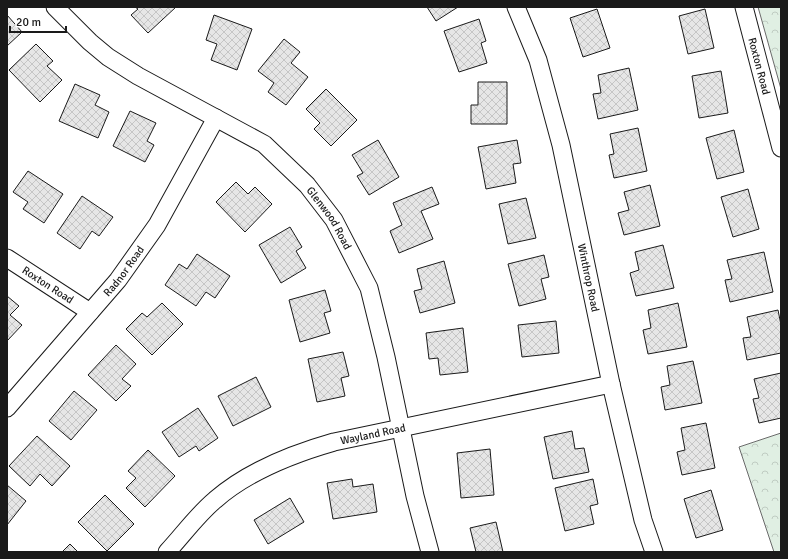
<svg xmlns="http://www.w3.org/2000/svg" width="788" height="559" font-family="Signika,sans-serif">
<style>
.forest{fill:url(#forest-crowns);stroke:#6a6a6a}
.building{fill:url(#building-cross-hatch);stroke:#1a1a1a}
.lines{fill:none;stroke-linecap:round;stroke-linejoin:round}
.minor-casing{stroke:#1a1a1a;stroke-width:19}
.minor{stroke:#fff;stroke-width:17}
.labels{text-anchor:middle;stroke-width:3;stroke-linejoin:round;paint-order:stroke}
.street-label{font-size:11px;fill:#1a1a1a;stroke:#fff}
</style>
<defs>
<pattern id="forest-crowns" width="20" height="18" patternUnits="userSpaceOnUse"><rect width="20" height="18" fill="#e0efe3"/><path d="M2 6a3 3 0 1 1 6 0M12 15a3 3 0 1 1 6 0" fill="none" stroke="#c0ccc2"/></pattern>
<pattern id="building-cross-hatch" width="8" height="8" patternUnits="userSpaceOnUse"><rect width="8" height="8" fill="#e6e6e6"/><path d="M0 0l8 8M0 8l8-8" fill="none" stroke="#c5c5c5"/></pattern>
</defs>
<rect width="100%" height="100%" fill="#fff"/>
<path class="forest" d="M758 7H781V89L760 14Z
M781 433V552H774L739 447Z"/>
<path class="building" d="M135 7H176L148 33 131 15 138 9Z
M427 7H458L436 21Z
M597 9 610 48 583 57 570 18Z
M705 9 714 48 688 54 679 16Z
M7 15 22 32 7 46Z
M214 15 252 29 237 70 211 60 217 44 206 40Z
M479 19 486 41 481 43 487 63 459 72 444 31Z
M284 39 300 52 291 63 308 77 286 105 268 92 274 83 258 71Z
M36 44 53 61 47 66 62 80 40 102 9 70Z
M629 68 638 110 598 119 593 94 601 93 598 75Z
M721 71 728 113 699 118 692 76Z
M478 82H507V124H471V105H478Z
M75 84 100 95 95 105 109 112 98 138 59 121Z
M326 89 357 120 331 146 314 129 320 123 306 109Z
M130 111 156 123 147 141 154 145 145 162 113 146Z
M638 128 647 171 614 178 609 155 614 154 610 134Z
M734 130 744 172 717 179 706 138Z
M378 140 399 177 369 195 357 176 363 173 352 155Z
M517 140 521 163 513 164 516 183 486 189 478 147Z
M28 171 63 194 44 223 23 209 28 202 13 192Z
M236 182 248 194 255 187 272 204 245 232 216 202Z
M650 185 660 226 624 235 618 213 629 210 624 192Z
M432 187 439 204 421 211 433 239 399 253 390 231 402 225 393 203Z
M748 189 759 229 733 237 721 197Z
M82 196 113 217 99 236 92 231 80 249 57 233Z
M526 198 536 238 508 244 499 204Z
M290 227 302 247 296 251 306 268 281 283 259 245Z
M663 245 674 288 636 296 630 273 639 270 635 252Z
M764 252 773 292 730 302 725 280 732 279 727 260Z
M197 254 230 276 215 298 206 292 196 306 165 285 179 264 187 269Z
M544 255 549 277 541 279 546 299 519 306 508 264Z
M444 261 455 303 420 313 414 291 422 289 417 269Z
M325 290 331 311 324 313 330 333 300 342 289 300Z
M7 296 19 306 10 315 22 325 7 341Z
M162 303 183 324 152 355 126 329 142 313 147 317Z
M678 303 687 347 648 354 643 330 651 328 648 310Z
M778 310 781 325V353L747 360 743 338 751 337 747 317Z
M556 321 559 353 522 357 518 325Z
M463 328 468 372 440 375 438 358 429 359 426 333Z
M116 345 136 364 122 379 131 386 116 401 88 375Z
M343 352 349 376 341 378 345 396 317 402 308 359Z
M693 361 702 403 665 410 661 387 670 385 667 366Z
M781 373V418L759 423 753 399 759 398 754 379Z
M256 377 271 407 233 426 218 396Z
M74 391 97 410 71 440 49 421Z
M198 408 218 438 199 451 196 446 179 457 162 432Z
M706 423 715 468 682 475 677 452 685 450 681 428Z
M572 431 575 449 584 448 589 472 553 479 544 437Z
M37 436 70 466 52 486 40 474 30 486 9 466Z
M490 449 494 495 461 498 457 453Z
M148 450 175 476 145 507 126 488 136 478 128 471Z
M352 479 353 487 373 484 377 512 333 519 327 483Z
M593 479 598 504 590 506 594 524 565 531 555 488Z
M7 485 26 501 7 525Z
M711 490 723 530 696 538 684 499Z
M105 495 134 524 107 551 78 522Z
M290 498 304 522 268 544 254 520Z
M496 522 503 552H476L470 528Z
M70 544 78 552H62Z"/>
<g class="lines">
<defs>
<g id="minor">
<path id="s1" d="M55 7 90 42 108 57 138 76 264 144 307 185 334 220 369 288 386 357 415 496 430 552"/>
<path id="s2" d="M516 7 538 60 561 145 611 384 643 520 654 552"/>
<path id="s3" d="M744 7 781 148"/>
<path id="s4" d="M7 258 90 312"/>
<path id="s5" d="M7 408 118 280 157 225 216 118"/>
<path id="s6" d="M167 552C183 535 197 515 215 500 248 471 292 454 334 442L611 384"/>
</g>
</defs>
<use href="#minor" class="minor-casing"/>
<use href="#minor" class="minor"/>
</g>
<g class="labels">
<g class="street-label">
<text dy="4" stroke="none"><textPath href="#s3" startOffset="61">Roxton Road</textPath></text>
<text dy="4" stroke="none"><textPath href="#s1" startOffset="351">Glenwood Road</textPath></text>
<text dy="4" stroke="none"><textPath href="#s5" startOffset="180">Radnor Road</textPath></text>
<text dy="4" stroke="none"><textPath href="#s2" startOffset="281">Winthrop Road</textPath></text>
<text dy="4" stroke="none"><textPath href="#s4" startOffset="49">Roxton Road</textPath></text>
<text dy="4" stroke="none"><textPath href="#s6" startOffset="244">Wayland Road</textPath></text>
</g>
</g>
<rect width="788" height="559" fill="none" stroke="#1a1a1a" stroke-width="16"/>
<path d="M10 26v6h56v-6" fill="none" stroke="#1a1a1a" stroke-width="2"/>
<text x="16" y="26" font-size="12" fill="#1a1a1a" stroke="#ffffff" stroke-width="3" paint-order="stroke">20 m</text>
</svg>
